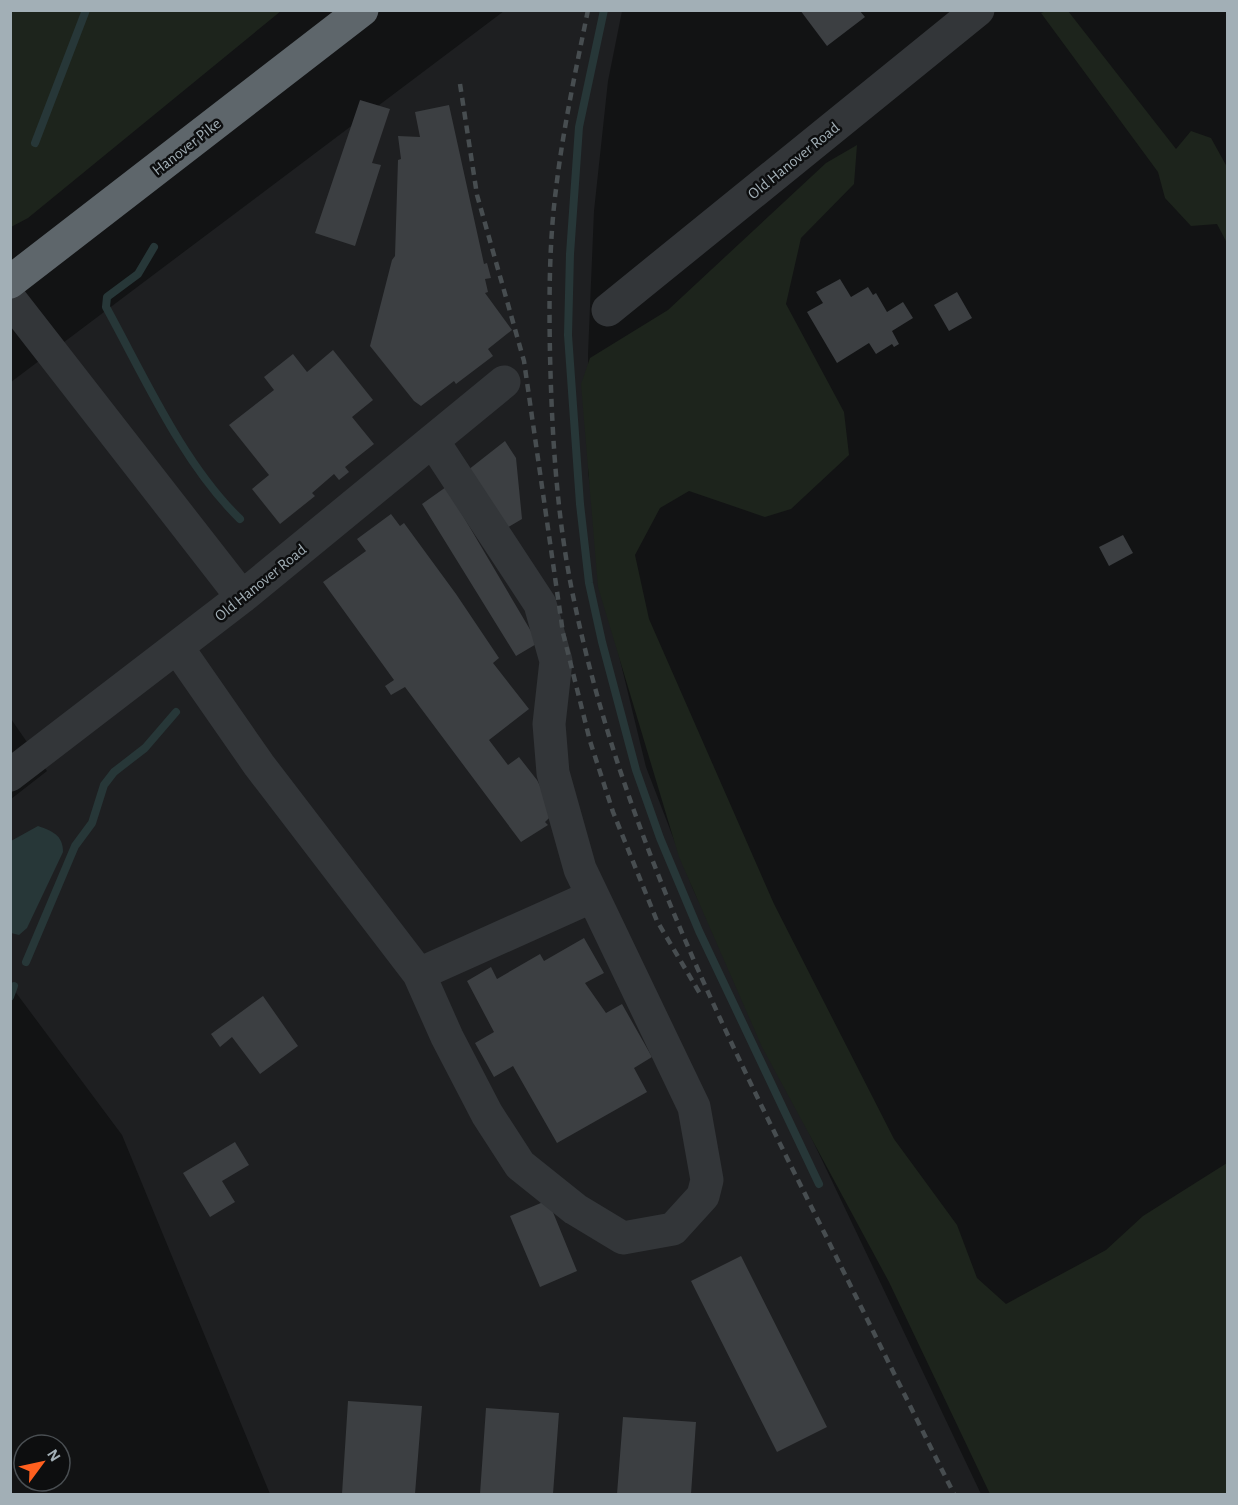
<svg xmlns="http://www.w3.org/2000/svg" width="1238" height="1505" font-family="'Alegreya Sans',sans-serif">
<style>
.built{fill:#1e1f21}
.green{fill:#1d241c}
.water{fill:#273738}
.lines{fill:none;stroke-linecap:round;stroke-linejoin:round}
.stream{stroke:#273738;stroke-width:8}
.building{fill:#3c3f42}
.minor{stroke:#333639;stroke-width:33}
.highway{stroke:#5e666b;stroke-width:33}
.rail{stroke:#474d50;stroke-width:4.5;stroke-dasharray:8 6;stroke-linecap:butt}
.labels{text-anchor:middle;stroke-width:5;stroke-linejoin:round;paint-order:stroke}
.street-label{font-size:16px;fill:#a2afb6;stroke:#0d0e0f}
</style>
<rect width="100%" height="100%" fill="#121314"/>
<path class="built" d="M504 11H622L608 81 594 211 588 355V472L612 627 646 767 693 889 981 1494H270L122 1135 11 986V799L47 771 11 719V382Z"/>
<path class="green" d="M11 10H281V11L28 218 11 227Z
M1049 10 1068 11 1176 149 1191 131 1211 138 1227 167V243L1217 224 1191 226 1165 198 1158 172 1041 13Z
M857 145 854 184 801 238 786 304 844 412 849 455 791 509 765 517 689 491 660 508 635 555 649 619 774 904 894 1139 957 1225 977 1278 1006 1304 1106 1250 1143 1216 1227 1163V1494H990L889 1282 762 1047 679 857 598 587 581 384 590 358 668 310 826 163Z"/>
<path class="water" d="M38 826C52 831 63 835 63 852L27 928 19 935 11 933V841Z"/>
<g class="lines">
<path class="stream" d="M604 10 579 127 570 254 568 335 580 504 589 583 602 642 636 770 660 838 699 931 819 1184
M35 143 86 10
M154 247 138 274 107 297 106 307C144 376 183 464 240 519
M26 962 75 846 92 823 104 785 114 772 145 748 176 712
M10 997 14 986"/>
</g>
<path class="building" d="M800 10H859L865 17 827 46Z
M360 100 390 109 372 163 381 165 355 246 315 233Z
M449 105 484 264 487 263 491 278 485 279 488 292 485 293 512 330 488 349 493 356 456 384 454 381 421 406 414 401 370 346 392 260 395 256 398 160 401 159 398 136 420 137 415 112Z
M840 279 851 297 868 287 873 295 876 293 887 312 903 302 913 318 892 331 899 344 894 347 892 344 876 354 869 343 837 363 807 312 823 303 816 292Z
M957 292 972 318 949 331 934 305Z
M333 350 373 400 352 417 374 444 345 467 349 472 339 480 334 474 312 493 315 496 280 524 252 489 269 475 229 425 274 390 264 377 293 354 307 372Z
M505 441 516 458 522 519 505 529 468 470Z
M446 487 538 643 516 656 422 504Z
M391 514 400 526 404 523 456 594 499 658 493 663 529 709 489 740 508 765 519 757 537 780 554 813 545 822 548 825 521 842 405 687 391 695 385 686 394 680 323 582 366 551 357 539Z
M1123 535 1133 553 1109 566 1099 547Z
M584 938 604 973 585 983 606 1013 622 1004 652 1057 634 1068 647 1092 557 1143 513 1066 494 1077 475 1043 494 1032 467 981 491 967 497 979 540 954 544 961Z
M263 996 298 1046 260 1074 232 1037 220 1047 211 1034Z
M235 1142 249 1165 222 1181 235 1202 210 1217 183 1173Z
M548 1200 577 1271 540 1287 510 1216Z
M741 1256 827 1427 777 1452 691 1281Z
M348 1401 422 1406 415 1494H342Z
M486 1408 559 1413 553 1494H480Z
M623 1417 696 1422 691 1494H617Z"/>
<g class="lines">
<path class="minor" d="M10 299 242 597
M608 310 978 10
M177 647 259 765 419 974 447 1037 487 1114 520 1165 575 1209 623 1238 673 1229 703 1196 707 1180 694 1107 580 869 553 773 549 724 556 661 540 604 433 441
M10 775 242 597 504 382
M419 974 593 896"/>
<path class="highway" d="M10 282 362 10"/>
<path class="rail" d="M588 10C576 69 563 129 556 189 549 243 549 300 550 354 552 438 557 523 575 605 617 805 703 988 793 1170 847 1278 900 1386 954 1494
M460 84 477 195 524 361 563 633 590 741 613 812 657 921 702 997"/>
</g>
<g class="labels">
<g class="street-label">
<text transform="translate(186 146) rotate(-38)" y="6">Hanover Pike</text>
<text transform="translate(793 160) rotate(-39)" y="6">Old Hanover Road</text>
<text transform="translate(260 582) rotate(-39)" y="6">Old Hanover Road</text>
</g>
</g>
<rect width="1238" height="1505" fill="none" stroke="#a2afb6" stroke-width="24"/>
<g transform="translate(42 1463) rotate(57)"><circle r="28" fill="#0d0e0f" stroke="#494e52" stroke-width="1.5"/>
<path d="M0-4.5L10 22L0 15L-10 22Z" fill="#ff601f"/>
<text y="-9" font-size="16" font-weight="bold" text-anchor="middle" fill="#a2afb6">N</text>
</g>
</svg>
